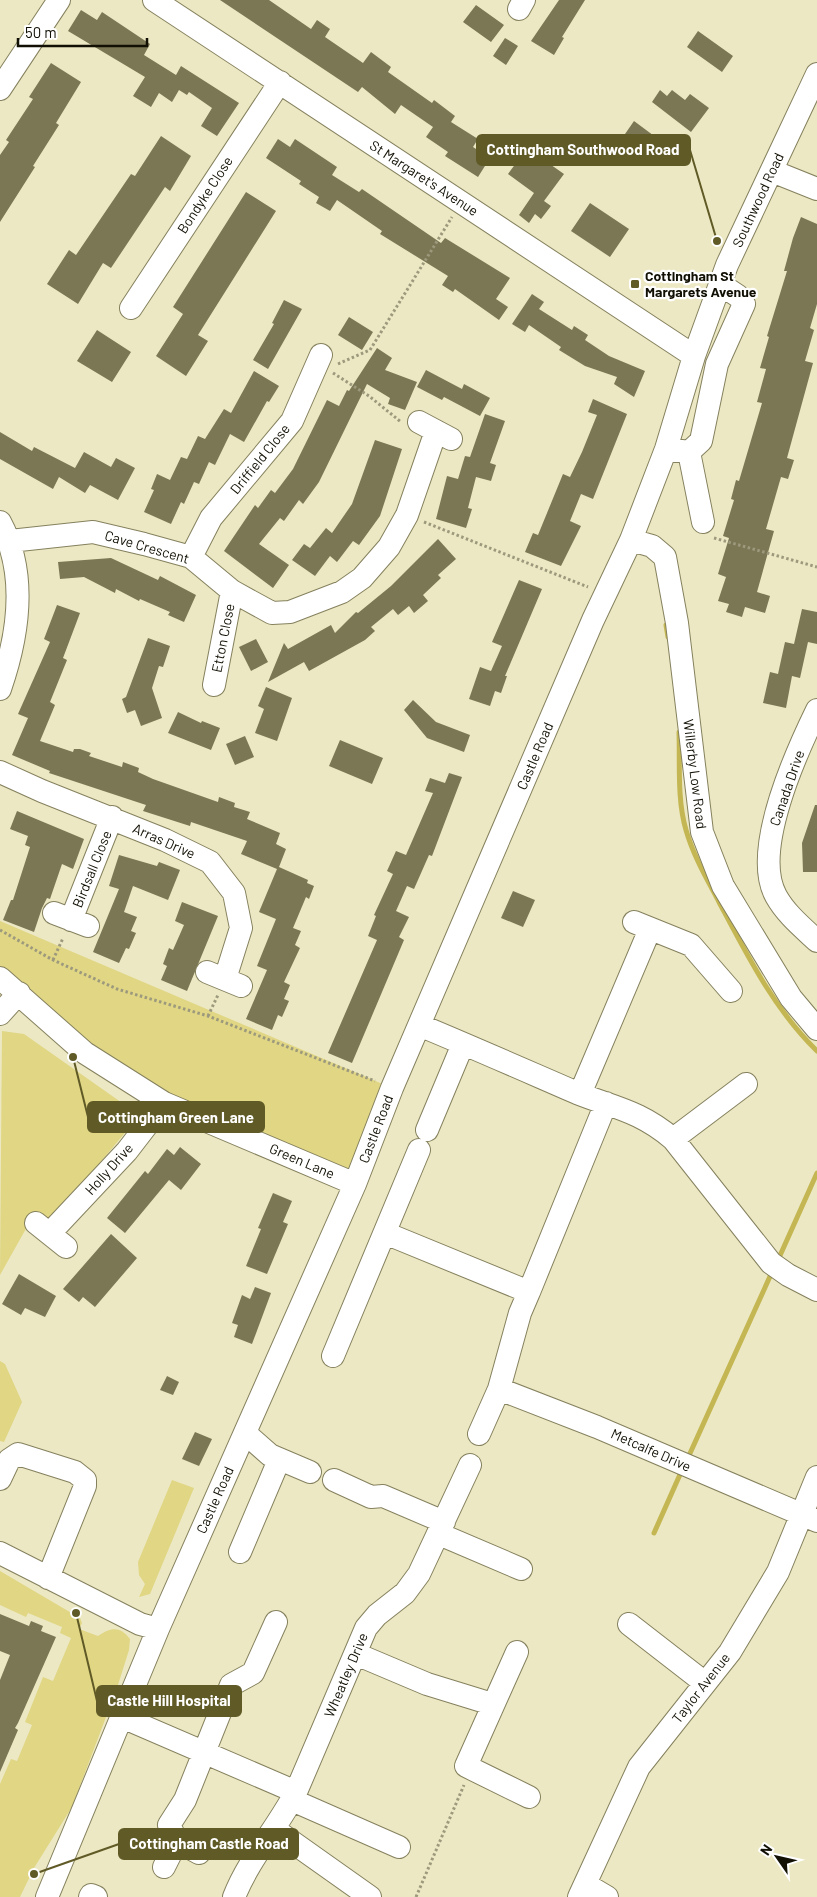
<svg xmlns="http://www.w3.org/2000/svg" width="817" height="1897" font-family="Barlow,sans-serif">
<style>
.green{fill:#e0d684}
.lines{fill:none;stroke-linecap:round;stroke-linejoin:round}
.stream{stroke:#c4b753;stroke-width:5}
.building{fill:#7b7755}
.minor-casing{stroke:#85815e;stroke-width:24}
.path{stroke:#9c997d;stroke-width:3;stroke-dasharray:2.5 2.5;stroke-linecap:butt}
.minor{stroke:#fff;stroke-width:22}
.poi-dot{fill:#605a26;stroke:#fff;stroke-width:2}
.labels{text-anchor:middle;stroke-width:4.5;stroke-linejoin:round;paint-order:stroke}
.street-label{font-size:14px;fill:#121004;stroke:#fff}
.poi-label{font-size:14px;font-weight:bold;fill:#121004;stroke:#fff;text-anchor:start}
.leader{fill:none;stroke:#605a26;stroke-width:2}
.callout-dot{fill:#605a26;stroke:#fff;stroke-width:2}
.callout{fill:#605a26;stroke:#605a26;stroke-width:2}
.callout-label{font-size:15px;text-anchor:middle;font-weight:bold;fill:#fff}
</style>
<rect width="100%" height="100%" fill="#ece8c3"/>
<path class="green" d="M0 921 392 1088 355 1184 164 1103 0 978Z
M2 1031 24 1034 135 1112 133 1123 55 1217 32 1218 0 1275Z
M0 1361 5 1364 22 1402 4 1442 0 1441Z
M172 1480 194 1488 150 1594 139 1597 145 1584 139 1575 138 1562Z
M0 1571 80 1618 82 1623 79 1629 98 1636C111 1627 120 1626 130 1639L129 1650 117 1688 72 1807 34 1868 20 1897H0V1784L11 1759 17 1761 32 1725 25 1722 43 1677 53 1681 71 1638 60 1633 62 1627 28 1613 26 1617 0 1605Z"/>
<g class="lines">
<path class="stream" d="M666 625 668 637
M679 732C680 763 677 800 686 830 693 855 707 879 719 902 747 955 774 1009 817 1051
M778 1260 817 1173
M687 1460 772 1272
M654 1533 682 1470"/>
</g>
<path class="building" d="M220 0H269L311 29 317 20 330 29 325 37 363 63 371 52 391 67 388 72 432 103 434 100 455 116 451 122 478 139 473 147 490 158 478 177 445 156 448 152 426 137 433 127 401 105 395 114 362 87 358 92Z
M559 0H585L562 37 564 38 554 55 531 41Z
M476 5 504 25 491 42 463 22Z
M81 10 97 20 102 12 150 44 144 55 176 75 181 66 239 103 217 136 201 126 212 108 189 92 187 95 179 90 172 102 159 93 151 107 133 96 145 77 68 31Z
M698 31 733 56 722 72 687 47Z
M505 38 518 46 506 65 493 56Z
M51 63 81 82 56 123 59 125 33 166 35 167 0 222V155L9 142 6 140 33 99 29 97Z
M660 90 667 96 672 90 685 100 690 94 709 108 691 132 652 102Z
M634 121 669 147 656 164 638 151 641 146 625 134Z
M161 136 191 156 170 191 165 187 111 268 103 263 78 304 47 284 69 250 76 255 131 174 135 176Z
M278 139 290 147 295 139 337 167 332 175 359 192 362 189 441 243 445 238 510 278 496 299 508 307 499 320 455 289 453 292 442 285 448 276 380 234 382 231 337 200 330 211 316 203 319 197 299 184 301 181 266 158Z
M527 148 564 174 544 201 551 206 541 219 535 214 529 223 519 215 534 193 508 174Z
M246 192 276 211 198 335 208 341 186 376 156 356 183 314 173 307Z
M590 203 629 229 610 257 571 231Z
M801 217 817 224V304L810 328 814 330 805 361 813 363 787 458 794 460 788 479 781 477 766 529 774 531 757 592 770 596 765 613 745 607 742 617 726 612 729 604 718 601 726 577 718 574 729 538 723 536 734 500 731 499 736 480 739 481 762 403 757 402 766 369 760 368 769 337 767 336 787 271H784L793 238Z
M532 294 544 302 539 309 572 330 574 326 588 335 585 340 609 356 645 371 634 397 614 384 617 377 585 366 559 350 561 347 529 325 525 332 512 324Z
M284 300 302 309 268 369 253 360 274 324 272 323Z
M349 317 373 332 362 350 338 335Z
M97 330 131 352 112 382 77 361Z
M377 348 392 358 385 370 417 382 405 410 388 404 390 398 367 384 319 482 303 504 299 500 284 521 280 518 259 544 289 565 273 588 224 551 255 505 258 508 271 490 275 493 293 469 327 400 339 406 347 390 349 391Z
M426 370 462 389 464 384 490 398 480 416 444 397 442 400 417 387Z
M254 371 279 386 269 402 267 401 244 442 230 434 215 465 209 462 199 484 194 482 184 504 181 502 171 524 144 512 154 490 151 489 157 474 170 480 181 457 187 459 198 436 205 439 224 409 231 413Z
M593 399 627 414 593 499 581 494 570 521 581 526 561 566 525 552 533 533 538 535 563 474 570 477 582 452 597 415 588 412Z
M485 414 505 421 490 463 496 465 491 481 476 477 468 508 472 509 466 528 436 519 447 476 458 479 465 456 470 457Z
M0 432 32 451 34 447 75 468 84 452 111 467 116 458 135 468 118 500 90 485 85 493 59 477 53 489 0 459Z
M375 440 402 449 380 516 359 545 353 541 337 562 330 556 315 576 292 560 304 544 310 548 326 528 332 533 352 504Z
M438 539 456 559 438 575 441 578 423 595 428 601 414 613 409 606 398 615 393 609 371 627 375 631 365 640 309 671 304 662 268 682 284 643 288 649 331 625 335 633 356 612 358 613 391 586Z
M111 558 158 580 160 576 196 595 184 622 168 615 170 612 140 599 139 601 116 589 115 593 84 577 60 579 58 562Z
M519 580 542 589 505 676H507L501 693 495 691 490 706 469 699 480 667 491 671 502 646 492 642Z
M57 605 80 613 63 658 67 660 50 702 55 705 40 741 73 752 74 749H80L91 753 89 756 122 767 123 762 139 768 138 772 153 779 218 802 219 797 235 803 234 807 250 812 247 819 280 833 276 844 286 849 279 867 308 880 307 883 314 886 309 899 306 897 293 928 301 931 295 945 300 948 284 982 290 985 284 999 289 1001 282 1017 278 1015 272 1030 246 1019 267 970 257 966 276 919 259 912 277 869 241 854 247 841 191 822 190 826 143 811 146 805 49 773 50 771 12 755 28 718 18 714 50 642 44 639Z
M802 609 817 612V644L808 642 800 678 792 676 786 708 763 703 770 672 778 674 785 642 794 644Z
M148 638 170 646 163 667 159 666 152 688 162 718 141 726 135 710 127 713 122 699 126 697Z
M256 639 268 662 251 671 239 647Z
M266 687 292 698 277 741 255 733 264 709 258 706Z
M413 700 436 722 470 735 464 752 427 738 404 710Z
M178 712 201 723 202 721 220 728 211 750 168 733Z
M245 736 254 757 235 765 226 744Z
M340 740 383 758 372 784 329 766Z
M449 773 462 777 432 856 429 855 414 889 407 886 396 911 409 917 399 937 404 940 352 1063 328 1053 377 940 368 936 376 916 374 915 393 874 387 871 396 851 406 855 433 793 425 791 430 778 445 783Z
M815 805H817V872H803L802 843Z
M17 811 84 839 73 869 62 864 50 899 47 898 42 908 34 932 3 920 11 900H13L30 847 25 845 28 836 10 829Z
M119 855 157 866 159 862 180 870 168 900 133 886 124 912 137 917 131 931 136 933 129 949 126 948 119 963 93 952 119 889 109 886Z
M513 891 535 900 523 927 501 918Z
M182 902 218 916 187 991 161 980 167 966 163 964 169 948 173 950 184 925 175 921Z
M180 1147 201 1164 181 1190 169 1180 125 1233 107 1218 145 1171 148 1174 167 1149 174 1155Z
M273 1193 292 1201 283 1222 288 1224 267 1274 246 1266 261 1229 258 1228Z
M111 1234 137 1258 95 1307 83 1297 79 1302 63 1289Z
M19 1274 56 1296 45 1317 25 1308 21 1315 2 1304Z
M255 1287 271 1293 252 1344 234 1337 238 1325 232 1323 242 1295 250 1299Z
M167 1376 179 1382 173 1395 160 1390Z
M195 1432 212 1439 199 1466 182 1459Z
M0 1614 29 1626 31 1621 43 1626 41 1631 56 1637 18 1723 15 1728 18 1730 0 1772V1680L10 1655 0 1651Z"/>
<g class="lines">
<defs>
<path id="minor" d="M154 0 694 356
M519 9 524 0
M0 89 59 0
M772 171 817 189
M131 308 280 82
M419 422 451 439
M666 449 689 452 701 441 717 364 744 304 738 296 720 284
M689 452 703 522
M0 522C28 574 19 634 0 689
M631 540 652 546 665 557 677 623 702 832 723 886 791 998 817 1029
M10 541 93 532 144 544 191 557 232 591 272 613 290 612 342 592 362 578 389 547 407 515 436 431
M191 557 211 518 292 421 321 355
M214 685 232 591
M817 710C796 753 751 851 776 896 786 914 802 927 817 941
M0 772 42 791 165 840 210 862 234 893 241 928 225 979
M54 913 88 926
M71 920 112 817
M634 922 691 945 731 991
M207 972 241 986
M0 978 85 1053 164 1103 355 1184
M0 1014 19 993
M419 1025C472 1047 524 1070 577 1093 615 1108 640 1111 673 1139L771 1263 788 1275 817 1290
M580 1094 650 929
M427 1130 463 1044
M673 1139 746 1084
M36 1223 66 1247
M50 1233 127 1151 164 1103
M385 1233 529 1292 606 1103
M333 1356 419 1150
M499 1389 597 1427 817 1521
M245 1433 270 1455 310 1472
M479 1434 499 1389 520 1313 529 1292
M0 1479 9 1460 18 1454 75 1472 85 1480V1486L48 1578
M334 1480 371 1497 383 1496 444 1522
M439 1534 521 1569
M240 1552 279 1460
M0 1553 140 1624 158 1629
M629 1624 705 1683
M517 1652 466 1766 529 1797
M356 1654 427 1684 492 1704
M122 1717 296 1792C277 1828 249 1859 234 1897
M296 1792 366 1628 377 1615 405 1593 419 1574 470 1465
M292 1800 399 1847
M274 1829 370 1897
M177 1841 169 1825 185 1800 231 1685 253 1673 276 1622
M164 1867 177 1841 199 1853
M585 1884 607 1897
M47 1897 158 1629 355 1184 392 1088 593 620 631 540 666 449 694 356 727 265 817 74
M90 1897 91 1895 96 1897
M579 1897 639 1767 730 1652 778 1572 817 1477"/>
</defs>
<use href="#minor" class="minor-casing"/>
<path class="path" d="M338 364 370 350 452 217
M333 373 369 396 401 422
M424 522 588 587
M714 538 817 567
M0 930 53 960 117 989 208 1016 375 1081
M53 960 63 938
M208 1016 218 995
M416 1897 464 1785"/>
<use href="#minor" class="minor"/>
</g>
<rect class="poi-dot" x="630" y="279" width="10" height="10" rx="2.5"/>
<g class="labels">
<g class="street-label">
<text transform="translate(424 178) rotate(33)" y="5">St Margaret's Avenue</text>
<text transform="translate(205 195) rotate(-57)" y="5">Bondyke Close</text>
<text transform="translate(758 200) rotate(-65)" y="5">Southwood Road</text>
<text transform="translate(260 459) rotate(-51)" y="5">Driffield Close</text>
<text transform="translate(147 547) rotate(16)" y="5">Cave Crescent</text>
<text transform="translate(223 638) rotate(-79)" y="5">Etton Close</text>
<text transform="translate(535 756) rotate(-67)" y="5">Castle Road</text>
<text transform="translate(695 774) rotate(83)" y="5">Willerby Low Road</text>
<text transform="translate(787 788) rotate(-71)" y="5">Canada Drive</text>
<text transform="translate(164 841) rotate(24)" y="5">Arras Drive</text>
<text transform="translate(92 869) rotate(-68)" y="5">Birdsall Close</text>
<text transform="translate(376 1129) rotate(-69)" y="5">Castle Road</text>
<text transform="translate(302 1161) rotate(23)" y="5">Green Lane</text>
<text transform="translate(109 1169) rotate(-48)" y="5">Holly Drive</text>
<text transform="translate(651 1450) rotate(24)" y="5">Metcalfe Drive</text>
<text transform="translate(215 1500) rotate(-66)" y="5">Castle Road</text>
<text transform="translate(346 1675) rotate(-67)" y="5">Wheatley Drive</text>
<text transform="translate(701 1688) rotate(-52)" y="5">Taylor Avenue</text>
</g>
<g class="poi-label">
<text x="645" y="281">Cottingham St<tspan x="645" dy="16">Margarets Avenue</tspan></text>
</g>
</g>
<path class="leader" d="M717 241L690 150M73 1057L88 1117M76 1613L97 1701M34 1874L119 1844"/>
<g class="callout-dot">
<circle cx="717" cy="241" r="5"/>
<circle cx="73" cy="1057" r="5"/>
<circle cx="76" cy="1613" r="5"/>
<circle cx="34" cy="1874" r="5"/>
</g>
<g class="callout">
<rect x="477" y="135" width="213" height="30" rx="5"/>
<rect x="88" y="1102" width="176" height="30" rx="5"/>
<rect x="97" y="1686" width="144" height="30" rx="5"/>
<rect x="119" y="1829" width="179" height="30" rx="5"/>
</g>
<g class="callout-label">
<text x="583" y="155">Cottingham Southwood Road</text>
<text x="176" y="1123">Cottingham Green Lane</text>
<text x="169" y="1706">Castle Hill Hospital</text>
<text x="209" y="1849">Cottingham Castle Road</text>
</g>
<g transform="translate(777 1857) rotate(304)" stroke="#ffffff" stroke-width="4" paint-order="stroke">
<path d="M0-4L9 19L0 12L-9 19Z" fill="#121004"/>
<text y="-8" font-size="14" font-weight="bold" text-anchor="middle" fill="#121004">N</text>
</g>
<path d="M18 38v8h129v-8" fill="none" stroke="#121004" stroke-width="2.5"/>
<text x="25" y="38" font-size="15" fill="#121004" stroke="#ffffff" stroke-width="4" paint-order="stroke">50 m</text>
</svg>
